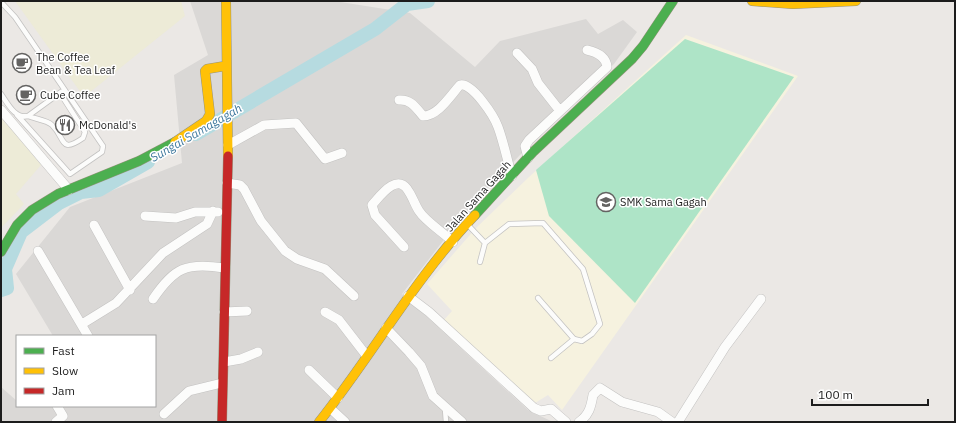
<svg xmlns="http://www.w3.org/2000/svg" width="956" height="423" font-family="'IBM Plex Sans',sans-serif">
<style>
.residential{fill:#dad8d6}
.education{fill:#f6f2df}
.farmland{fill:#edebd7}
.pitch{fill:#aee4c7}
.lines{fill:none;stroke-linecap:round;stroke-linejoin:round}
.river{stroke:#b6dbe0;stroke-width:14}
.lane-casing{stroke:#c3c2c1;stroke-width:6}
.street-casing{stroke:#c3c2c1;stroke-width:10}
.fast-casing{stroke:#96947c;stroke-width:10}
.slow-casing{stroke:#96947c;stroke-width:10}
.jam-casing{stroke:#96947c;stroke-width:10}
.lane{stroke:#fcfcfb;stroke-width:4.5}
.street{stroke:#fcfcfb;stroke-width:9}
.fast{stroke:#4caf50;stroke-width:9}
.slow{stroke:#ffc107;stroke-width:9}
.jam{stroke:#c62828;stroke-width:9}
.labels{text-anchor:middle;stroke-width:3;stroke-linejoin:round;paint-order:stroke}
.poi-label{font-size:11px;fill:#1c1c1c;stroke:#fff;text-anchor:start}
.street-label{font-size:11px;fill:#1c1c1c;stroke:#fff}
.water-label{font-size:12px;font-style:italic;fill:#417a9e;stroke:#fff}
</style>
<rect width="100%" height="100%" fill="#ebe8e5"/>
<path class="residential" d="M190 1H334L410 13 475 67 500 41 586 19 598 34 623 20 637 32 614 64 534 140 460 219 402 294 528 410 553 422H1V387L17 401V406H155V336H53L16 274 70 207 182 163 174 75 208 55Z"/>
<path class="education" d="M686 35 798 76 562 410 548 395 535 403 443 321 452 311 427 284 476 228 529 177Z"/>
<path class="farmland" d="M15 1H181L185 16 84 97Z
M1 113 41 165 16 194 24 204 1 228Z"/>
<path class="pitch" d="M685 39 794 77 635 303 549 216 536 170Z"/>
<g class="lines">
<path class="river" d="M196 134 375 29 407 4 428 1
M1 290 7 288 5 269 21 232 59 203 81 192 99 190 148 162"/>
<defs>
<path id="lane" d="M1 2 15 17 103 146 102 152 70 174 17 115
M1 94C8 104 15 119 28 116L61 92
M28 116C35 119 47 120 52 125 66 139 60 154 83 138L85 132 60 93
M468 225 485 243 509 224 543 223 583 269 600 324 592 334 582 341 574 339 551 358
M480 262 485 243
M538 298 574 339
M445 409 446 422"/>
<path id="street" d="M517 53 532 69 538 83 560 111
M399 100C411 99 416 108 423 116 438 116 450 96 460 85 472 82 494 116 498 127 504 143 507 160 512 176
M1 110 69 190
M228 145 264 125 296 123 325 159 342 153
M528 158 525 146 529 140 607 67C606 56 596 52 587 50
M227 183 240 185 244 189 261 221 285 251 297 259 325 269 354 296
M145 216 176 218 195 212H218
M94 225 130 290
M404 247 375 215 372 205C380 196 398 171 409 192 413 198 415 205 419 211 426 222 443 232 453 242
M38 251 88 336
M408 296 429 312 534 408 541 411 551 409 566 422
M153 299C174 268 186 262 224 268
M224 312 247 311
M325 312 339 320 366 355
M82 324 116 303 163 253 207 224 213 211
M386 328 409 352 421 366 433 396 462 422
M224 362 241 359 258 352
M309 370 338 398
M331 409 345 422
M164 414 189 391 222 383
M56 422 63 416 57 406
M579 422C589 415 591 407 593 395L600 388 622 402 658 412 672 422
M678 422 725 347 761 299"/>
<path id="fast" d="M475 215 533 152 632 59 643 46 673 1
M1 252 17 225 32 210 58 194 139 161 175 142"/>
<path id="slow" d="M226 1 228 156
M752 1 793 4 856 1
M175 142 206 121 210 114 205 71 207 69 225 66
M319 422C373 354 415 278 475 215"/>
<path id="jam" d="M222 422 228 156"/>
</defs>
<use href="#lane" class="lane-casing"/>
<use href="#street" class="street-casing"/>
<use href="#fast" class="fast-casing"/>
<use href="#slow" class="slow-casing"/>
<use href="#jam" class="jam-casing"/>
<use href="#lane" class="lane"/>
<use href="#street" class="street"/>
<use href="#fast" class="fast"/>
<use href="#slow" class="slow"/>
<use href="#jam" class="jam"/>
</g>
<defs>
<symbol id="cafe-ring" viewBox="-11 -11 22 22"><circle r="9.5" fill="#fff" stroke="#646362" stroke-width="1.5"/><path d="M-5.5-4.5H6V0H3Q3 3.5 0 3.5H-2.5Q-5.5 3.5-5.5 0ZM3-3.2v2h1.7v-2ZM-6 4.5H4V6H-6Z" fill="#646362"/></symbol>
<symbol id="restaurant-ring" viewBox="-11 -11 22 22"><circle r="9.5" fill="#fff" stroke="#646362" stroke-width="1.5"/><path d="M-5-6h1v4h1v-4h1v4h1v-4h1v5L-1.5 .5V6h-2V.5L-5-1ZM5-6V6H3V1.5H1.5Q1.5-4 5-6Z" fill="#646362"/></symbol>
<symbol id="school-ring" viewBox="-11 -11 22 22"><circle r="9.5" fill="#fff" stroke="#646362" stroke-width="1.5"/><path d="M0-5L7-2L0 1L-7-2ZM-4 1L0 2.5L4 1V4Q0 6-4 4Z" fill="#646362"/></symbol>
</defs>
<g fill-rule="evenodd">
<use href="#cafe-ring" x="11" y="52" width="22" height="22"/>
<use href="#cafe-ring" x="15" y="84" width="22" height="22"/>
<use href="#restaurant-ring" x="54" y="114" width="22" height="22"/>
<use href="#school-ring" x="595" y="191" width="22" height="22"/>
</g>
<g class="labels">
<g class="poi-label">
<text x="36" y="61">The Coffee<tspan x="36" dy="13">Bean &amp; Tea Leaf</tspan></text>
<text x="40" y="99">Cube Coffee</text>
<text x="79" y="129">McDonald's</text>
<text x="620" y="206">SMK Sama Gagah</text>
</g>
<g class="street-label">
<text transform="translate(478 196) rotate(-48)" y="4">Jalan Sama Gagah</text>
</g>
<g class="water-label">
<text transform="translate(196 133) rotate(-30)" y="4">Sungai Samagagah</text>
</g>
</g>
<rect width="956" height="423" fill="none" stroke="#1c1c1c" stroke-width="4"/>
<rect x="16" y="335" width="140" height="72" fill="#ffffff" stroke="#a4a4a4"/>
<rect x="24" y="348" width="20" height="6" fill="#4caf50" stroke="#a4a4a4"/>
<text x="52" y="355" font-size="12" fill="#1c1c1c">Fast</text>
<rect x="24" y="368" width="20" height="6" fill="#ffc107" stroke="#a4a4a4"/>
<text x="52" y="375" font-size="12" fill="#1c1c1c">Slow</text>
<rect x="24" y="388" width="20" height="6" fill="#c62828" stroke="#a4a4a4"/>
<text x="52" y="395" font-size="12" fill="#1c1c1c">Jam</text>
<path d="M812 399v6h116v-6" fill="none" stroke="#1c1c1c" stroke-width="2"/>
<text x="818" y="399" font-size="12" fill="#1c1c1c" stroke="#ffffff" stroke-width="3" paint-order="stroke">100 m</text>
</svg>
